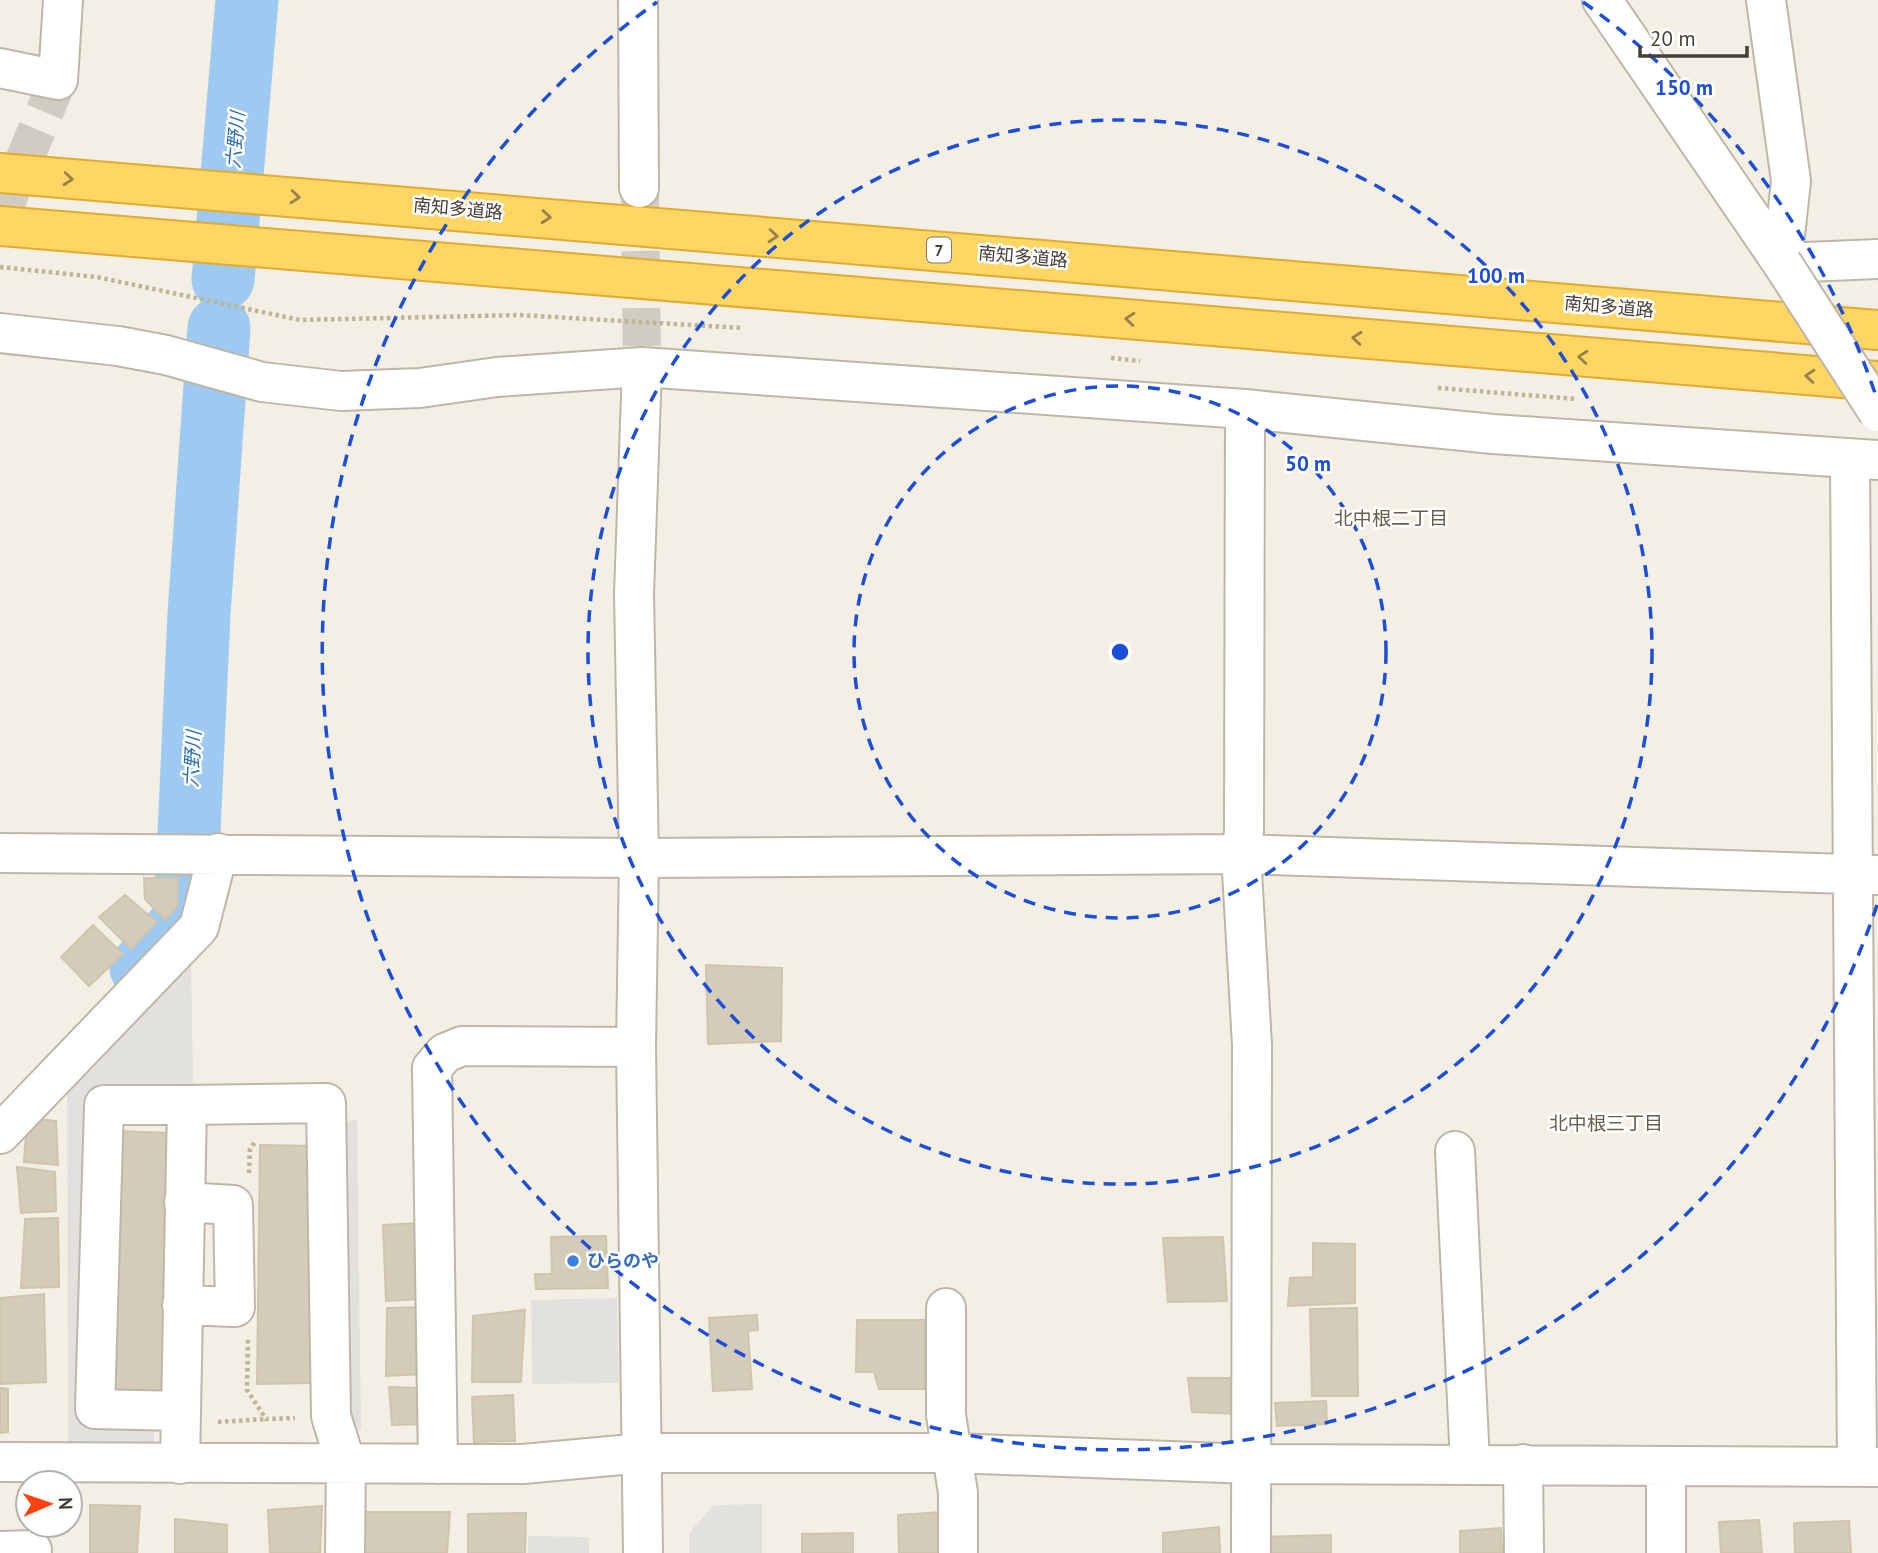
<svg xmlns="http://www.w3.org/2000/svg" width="1878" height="1553" font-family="'PT Sans','Noto Sans JP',sans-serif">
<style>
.parking{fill:#e3e1dd}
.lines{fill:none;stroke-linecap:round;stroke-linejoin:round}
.river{stroke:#9ecaf2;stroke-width:63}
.building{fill:#d4cbb9;stroke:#cfc4ac;stroke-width:2}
.minor-tunnel{stroke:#d0ccc1;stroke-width:38;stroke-dasharray:38 19;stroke-linecap:butt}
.minor-casing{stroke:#beb7a7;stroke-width:42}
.highway-casing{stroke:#e1ab30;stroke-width:42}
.path{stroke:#c0b497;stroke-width:4.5;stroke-dasharray:3.5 3.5;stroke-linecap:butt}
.minor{stroke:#fff;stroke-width:38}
.highway{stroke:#ffd563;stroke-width:38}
.minor-bridge-casing{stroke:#beb7a7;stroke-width:42;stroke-linecap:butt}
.minor-bridge{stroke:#fff;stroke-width:38}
.oneway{stroke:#998249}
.ring{fill:none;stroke:#1d4ed8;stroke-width:3.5;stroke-dasharray:12 9}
.shop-dot{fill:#3f7fe0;stroke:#fff;stroke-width:2.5}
.labels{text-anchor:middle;stroke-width:5;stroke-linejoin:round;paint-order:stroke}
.shield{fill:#fff;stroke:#7d7971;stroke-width:2}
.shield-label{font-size:16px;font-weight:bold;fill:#453f34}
.street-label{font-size:18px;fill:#453f34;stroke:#fff}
.shop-label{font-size:18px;font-weight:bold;fill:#366cbe;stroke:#fff;text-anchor:start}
.water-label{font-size:19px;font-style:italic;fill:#2b71b3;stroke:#fff}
.neighbourhood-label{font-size:19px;fill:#685e4b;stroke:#fff}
.centre{fill:#1d4ed8;stroke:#fff;stroke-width:3.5}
.ring-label{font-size:21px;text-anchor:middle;font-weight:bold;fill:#1d4ed8;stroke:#fff;stroke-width:5;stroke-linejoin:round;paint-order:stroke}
</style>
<rect width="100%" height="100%" fill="#f3efe4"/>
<path class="parking" d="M191 952 193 1083 99 1089 154 1417V1444L68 1445 67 1088Z
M357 1119 361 1429 342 1440 333 1125Z
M617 1298 619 1383 532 1384 531 1300Z
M762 1504V1553H689V1533L714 1505Z
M528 1536 589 1537V1553H528Z"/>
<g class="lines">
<path class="river" d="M223 279 247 0
M141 968 185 920 199 614 219 328"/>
</g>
<path class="building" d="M144 878H178L177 907 165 920 145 899Z
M125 895 157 922 131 949 99 917Z
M93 925 123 954 89 986 61 957Z
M706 965 782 968 781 1041 708 1044Z
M27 1118 56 1121 58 1165 24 1162Z
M115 1131 171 1133 163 1397 110 1395Z
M260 1145 315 1146 311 1383 257 1384Z
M17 1167 55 1172 56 1211 21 1213Z
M58 1218 59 1287 21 1288 25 1219Z
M420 1223 423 1299 386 1301 383 1225Z
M606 1236 608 1288 536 1289 535 1274H552L551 1237Z
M1223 1237 1227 1301 1168 1302 1163 1238Z
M1313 1243 1355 1244V1303L1288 1306 1290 1278 1313 1277Z
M44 1294 46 1382 0 1384V1298Z
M421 1307 425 1374 386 1376 387 1308Z
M1357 1308 1358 1396H1312L1310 1309Z
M525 1310 521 1382H472L473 1316Z
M757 1315 758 1330 748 1331 752 1389 713 1391 709 1318Z
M857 1320H925L924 1389H879L874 1372H856Z
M1188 1378H1240V1414L1192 1412Z
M389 1387 423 1388 427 1424 392 1425Z
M0 1388 8 1389V1432L0 1433Z
M513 1395 515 1441 474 1442 472 1397Z
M1326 1401 1327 1424 1277 1426 1275 1403Z
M90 1505 140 1506 137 1553H90Z
M322 1506 320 1553H270L268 1510Z
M362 1512H450L447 1553H364Z
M942 1512 943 1553H899L898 1515Z
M526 1513 525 1553H468V1514Z
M175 1519 227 1525V1553H175Z
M1759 1520 1762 1553H1721L1719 1522Z
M1849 1521 1851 1553H1795L1794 1523Z
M1219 1527 1220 1553H1163V1533Z
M1501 1528 1502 1553H1460V1531Z
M853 1533V1553H802V1534Z
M1331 1535V1553H1265V1537Z"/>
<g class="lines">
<path class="minor-tunnel" d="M640 194 642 367
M0 217 58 80"/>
<defs>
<path id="minor" d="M638 0 639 188
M1602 0 1782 263
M1766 0 1791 181 1782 263
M0 68 58 80 63 0
M1782 263 1878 259
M0 333 118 346 166 355 262 382 341 391 420 388 497 377 642 367 1245 409 1493 434 1878 460
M642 367 634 594 639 858 636 1047 643 1553
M1245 409 1244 831 1241 854 1252 1045 1251 1553
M1850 461 1857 1467
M0 853 639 858 1241 854 1878 875
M0 1134 199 927 218 853
M1455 1151 1470 1463
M182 1305 235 1307 233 1205 184 1202
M946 1308V1415L958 1493V1553
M180 1411 95 1409 104 1105H187
M0 1462 523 1464 643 1453H952L1251 1464 1878 1467
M180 1464 187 1105 326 1103 331 1416 346 1464 345 1553
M438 1464 432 1068 445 1053 462 1046 636 1047
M1523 1464 1524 1553
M0 1551 32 1550
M1666 1553V1467"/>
<path id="highway" d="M0 173 1878 330
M0 226 1878 381"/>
</defs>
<use href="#minor" class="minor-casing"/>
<use href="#highway" class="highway-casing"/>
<path class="path" d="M0 267 97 277 300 320 519 315 743 328
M1111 358 1140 361
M1438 388 1576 399
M249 1173 250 1149 255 1142
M248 1340 247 1390 266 1419 295 1418
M218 1422 266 1419"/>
<use href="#minor" class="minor"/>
<use href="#highway" class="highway"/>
<defs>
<path id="minor-bridge" d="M1782 263 1878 412"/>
</defs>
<use href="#minor-bridge" class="minor-bridge-casing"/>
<use href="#minor-bridge" class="minor-bridge"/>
</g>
<defs><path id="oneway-chevron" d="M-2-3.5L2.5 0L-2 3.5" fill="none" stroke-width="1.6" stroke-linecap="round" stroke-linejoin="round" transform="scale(1.75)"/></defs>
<g class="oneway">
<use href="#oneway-chevron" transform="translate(68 179) rotate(5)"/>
<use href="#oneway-chevron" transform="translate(295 197) rotate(5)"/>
<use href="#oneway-chevron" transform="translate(546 217) rotate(5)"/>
<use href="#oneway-chevron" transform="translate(773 236) rotate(5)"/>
<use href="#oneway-chevron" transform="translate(1130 319) rotate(-175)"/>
<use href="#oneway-chevron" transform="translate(1357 338) rotate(-175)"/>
<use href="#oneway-chevron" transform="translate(1583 357) rotate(-175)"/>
<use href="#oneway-chevron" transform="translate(1810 376) rotate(-175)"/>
</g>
<g class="ring">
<circle cx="1120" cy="652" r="266"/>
<circle cx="1120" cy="652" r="532"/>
<path d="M1877 905A798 798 0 1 1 657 2M1583 2A798 798 0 0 1 1877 399"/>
</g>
<circle class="shop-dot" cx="573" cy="1261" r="7"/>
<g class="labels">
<rect class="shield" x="927" y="237.5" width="24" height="25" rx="5"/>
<g class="shield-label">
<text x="939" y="256">7</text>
</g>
<g class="street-label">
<text transform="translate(458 209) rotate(5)" y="6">南知多道路</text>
<text transform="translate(1023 257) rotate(5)" y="6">南知多道路</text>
<text transform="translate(1609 307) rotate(5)" y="6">南知多道路</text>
</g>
<g class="shop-label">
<text x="587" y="1267">ひらのや</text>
</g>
<g class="water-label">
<text transform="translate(235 140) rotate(-85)" y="7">六野川</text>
<text transform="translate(192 759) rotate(-87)" y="7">六野川</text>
</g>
<g class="neighbourhood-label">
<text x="1391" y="525">北中根二丁目</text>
<text x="1606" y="1130">北中根三丁目</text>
</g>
</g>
<circle cx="1120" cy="652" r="10" class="centre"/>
<g class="ring-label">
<text x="1684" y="95">150 m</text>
<text x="1496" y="283">100 m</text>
<text x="1308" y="471">50 m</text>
</g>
<g transform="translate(49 1504) rotate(88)"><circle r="33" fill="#ffffff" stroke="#b5b2ae" stroke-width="2"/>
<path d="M0-5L12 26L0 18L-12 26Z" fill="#ff420f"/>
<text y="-10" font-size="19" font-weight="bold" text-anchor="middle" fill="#453f34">N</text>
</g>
<path d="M1640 46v10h107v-10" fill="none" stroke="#453f34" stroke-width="3.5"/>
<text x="1650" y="46" font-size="21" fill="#453f34" stroke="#ffffff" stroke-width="5" paint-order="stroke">20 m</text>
</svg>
